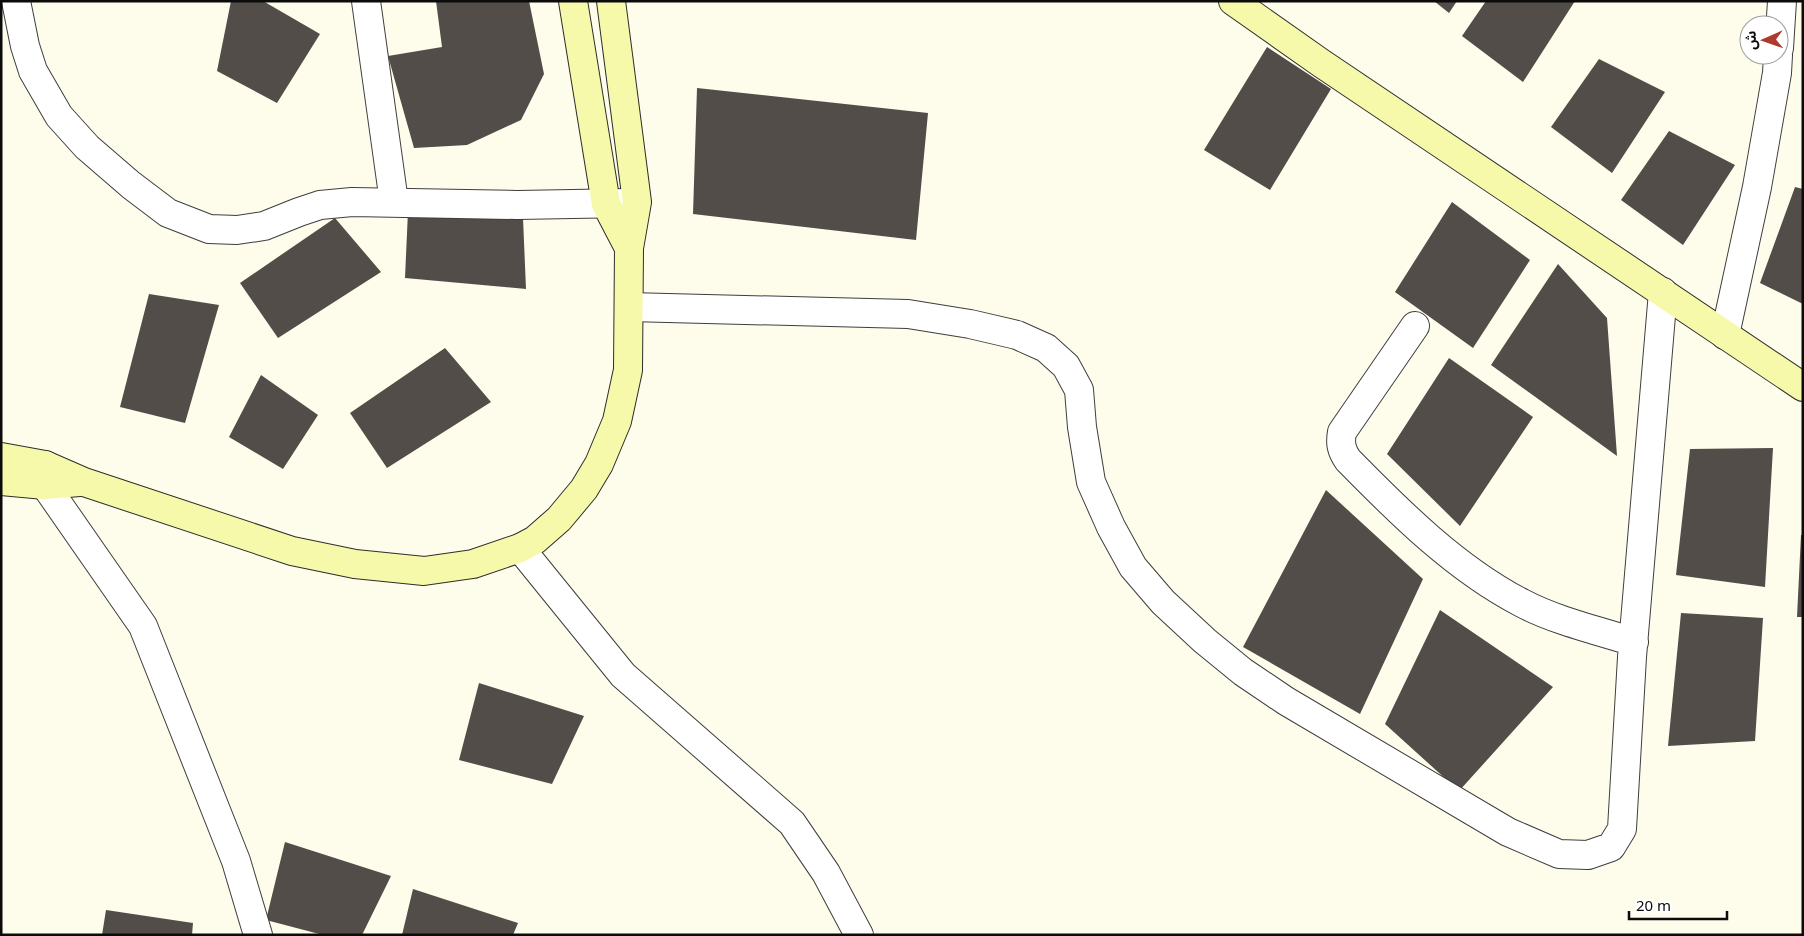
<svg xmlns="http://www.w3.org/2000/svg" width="1804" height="936" font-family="Georgia,'Noto Sans Arabic',serif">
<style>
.building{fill:#524d48}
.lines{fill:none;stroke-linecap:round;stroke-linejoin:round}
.street-casing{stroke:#3e3e3e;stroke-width:30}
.secondary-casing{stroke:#2d2d2d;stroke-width:30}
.street{stroke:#fff;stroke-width:28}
.secondary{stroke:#f7f9aa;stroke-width:28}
</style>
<rect width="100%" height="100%" fill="#fefcea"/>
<path class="building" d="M231 1H263L320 34 277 103 217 71Z
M436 1H529L544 74 521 120 467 145 414 148 388 56 442 47Z
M1434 1H1457L1449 13Z
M1486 1H1575L1523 82 1462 36Z
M1267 47 1331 89 1270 190 1204 150Z
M1599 59 1665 92 1612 173 1551 127Z
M697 88 928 113 916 240 693 214Z
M1669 131 1735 165 1683 245 1621 200Z
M1795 187 1803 189V304L1760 283Z
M1452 202 1530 260 1473 348 1395 292Z
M408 211 523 218 526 289 405 278Z
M335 218 381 272 278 338 240 283Z
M1558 264 1607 318 1617 456 1491 365Z
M149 294 219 305 185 423 120 407Z
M445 348 491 402 387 468 350 413Z
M1449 358 1533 417 1460 526 1387 454Z
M261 375 318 415 283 469 229 437Z
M1773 448 1765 587 1676 575 1690 449Z
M1326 490 1423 579 1360 714 1243 647Z
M1801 535H1803V617H1797Z
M1440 610 1553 687 1459 791 1385 724Z
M1681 613 1763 618 1755 741 1668 746Z
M479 683 584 716 552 784 459 760Z
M285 842 391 876 362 935H323L266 920Z
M413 889 518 923 513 935H402Z
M106 910 193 923 192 935H102Z"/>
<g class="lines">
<defs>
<path id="street" d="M16 1 25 46 33 71 59 116 87 147 131 185 168 213 209 229 237 230 264 226 299 212 320 205 352 202 517 205 629 203
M366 1 394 202
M1779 48 1782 1
M629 307 908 314 970 324 1017 335 1046 348 1066 366 1079 390 1082 427 1091 482 1111 527 1133 567 1163 602 1205 641 1243 672 1286 701 1508 832 1559 854 1588 855 1611 847 1622 829 1632 657 1663 292
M1415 326 1342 432C1340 443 1341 450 1348 460 1399 512 1456 569 1522 603 1556 621 1597 630 1634 642
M1725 335 1757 187 1777 73 1778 55
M45 465V485L143 626 236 861 258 935
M520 548 623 675 792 823 826 873 859 935"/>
<path id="secondary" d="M573 1 606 204 629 248
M1233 1 1321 63 1803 387
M1 457 45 465 84 482 292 551 355 564 424 571 473 564 520 548 535 540 559 519 584 489 599 464 617 421 628 370 629 248 637 202 611 1
M1 481 45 485 79 482"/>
</defs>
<use href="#street" class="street-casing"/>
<use href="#secondary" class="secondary-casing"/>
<use href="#street" class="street"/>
<use href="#secondary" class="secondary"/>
</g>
<rect width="1804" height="936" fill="none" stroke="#0b0b0b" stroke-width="5"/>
<g transform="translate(1764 40) rotate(268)"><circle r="24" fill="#ffffff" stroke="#9d9d9d"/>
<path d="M0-4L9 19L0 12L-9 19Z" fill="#b0392e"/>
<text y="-8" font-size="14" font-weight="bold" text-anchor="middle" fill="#0b0b0b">ش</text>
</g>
<path d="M1629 911v8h98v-8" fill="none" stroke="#0b0b0b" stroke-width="2.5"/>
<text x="1636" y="911" font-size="15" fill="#0b0b0b" stroke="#ffffff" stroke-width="4" paint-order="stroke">20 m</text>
</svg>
